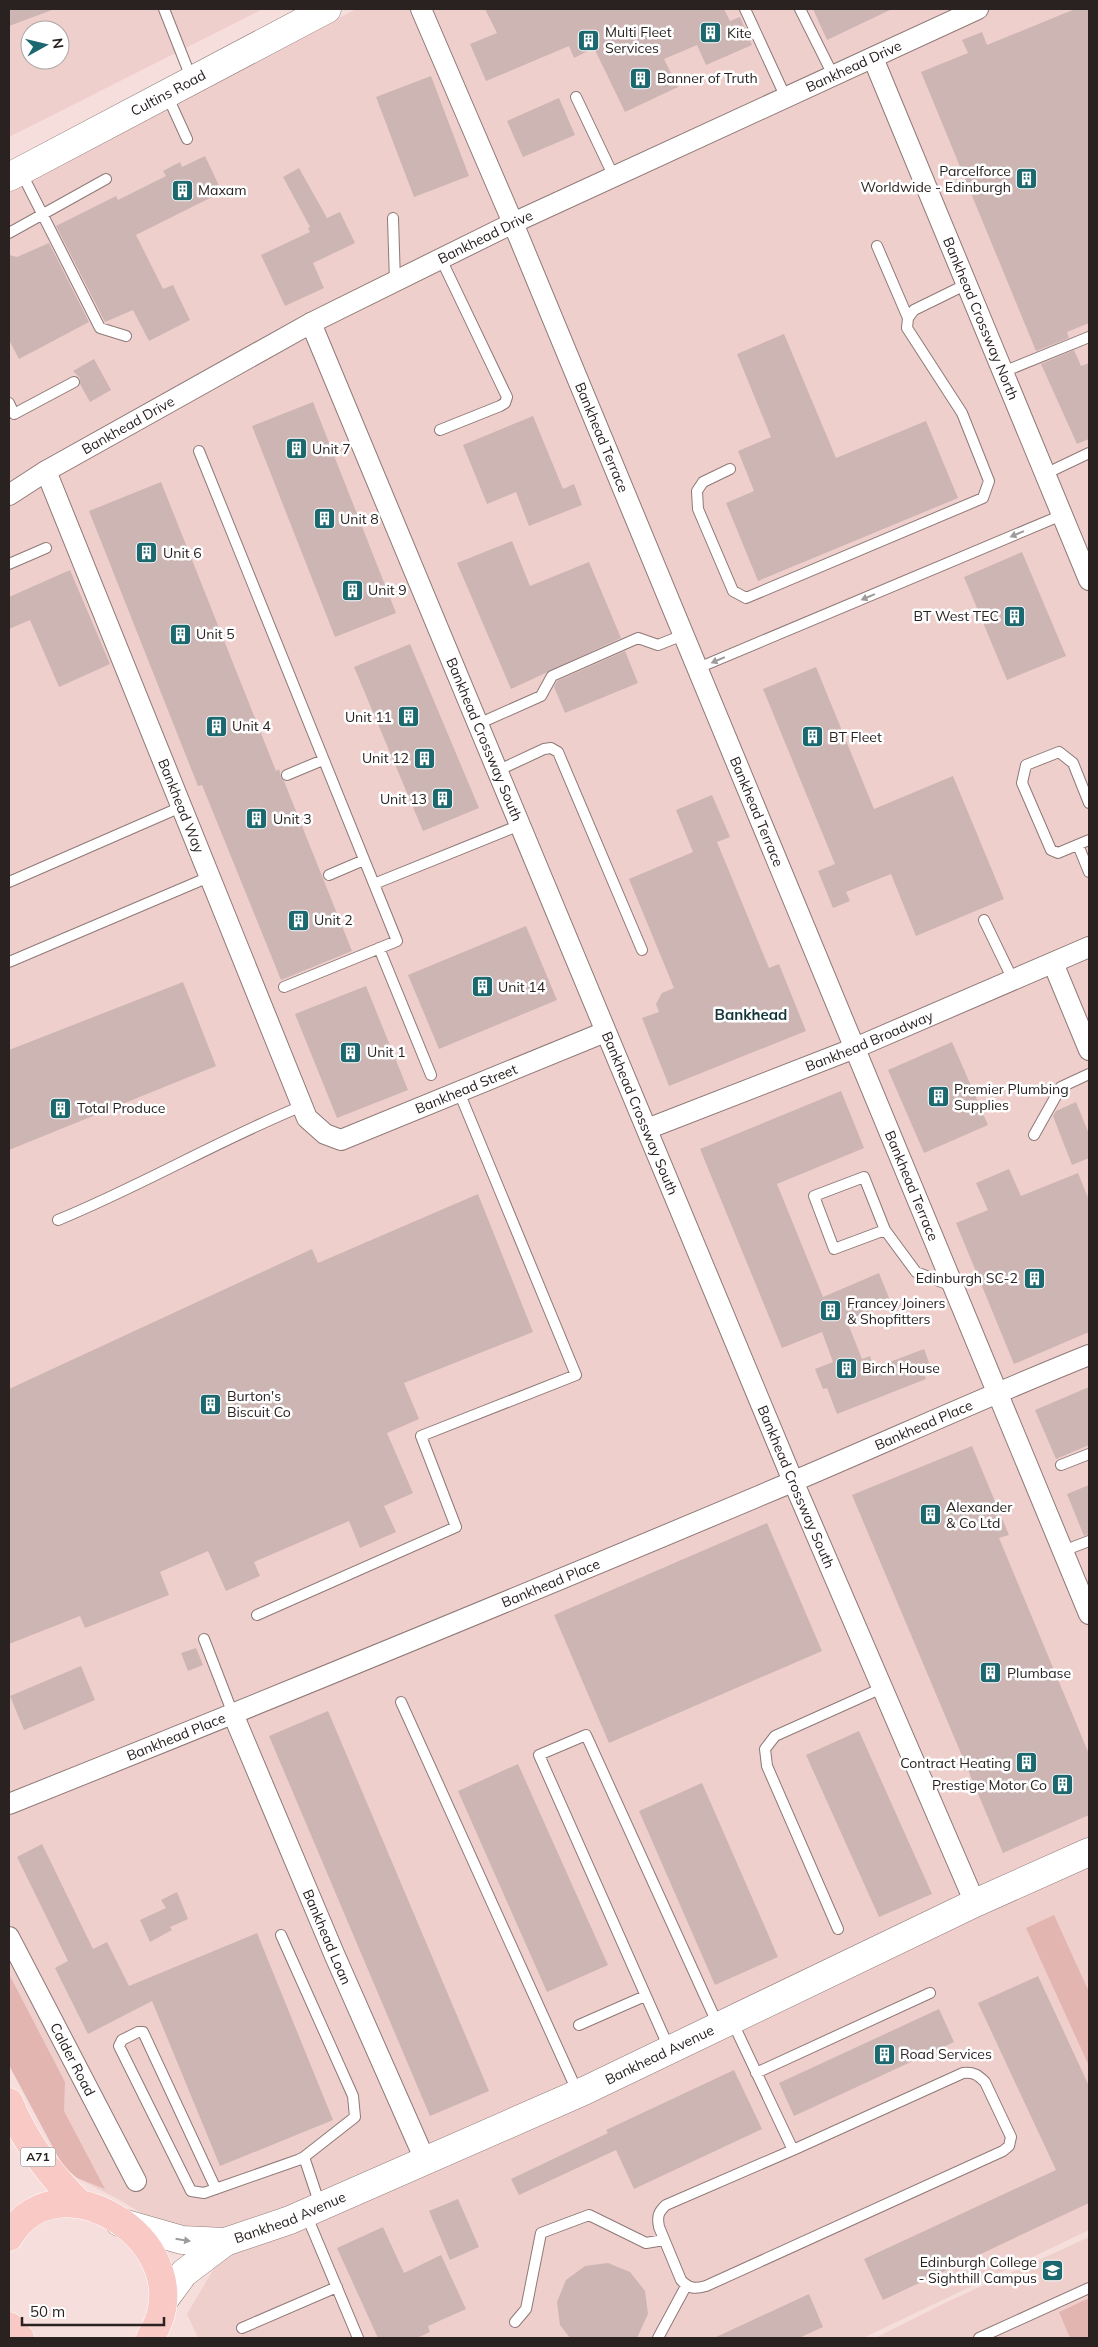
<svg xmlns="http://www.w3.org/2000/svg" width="1098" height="2347" font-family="Mulish,sans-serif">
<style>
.built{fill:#efcfcc;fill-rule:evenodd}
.green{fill:#e3b5b1}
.building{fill:#ccb5b3}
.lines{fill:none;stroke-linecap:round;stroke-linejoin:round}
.lane-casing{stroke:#8e7977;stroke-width:12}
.street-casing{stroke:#8e7977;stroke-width:22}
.secondary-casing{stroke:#8e7977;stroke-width:29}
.primary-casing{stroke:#fff;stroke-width:29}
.lane{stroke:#fff;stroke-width:10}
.street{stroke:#fff;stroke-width:20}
.secondary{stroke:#fff;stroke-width:28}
.primary{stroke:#f8c9c5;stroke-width:28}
.oneway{fill:#9f9b9b}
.labels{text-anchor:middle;stroke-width:5;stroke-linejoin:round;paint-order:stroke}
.shield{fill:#fff;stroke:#6a6464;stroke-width:1}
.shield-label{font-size:12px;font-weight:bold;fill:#2a2121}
.poi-label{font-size:14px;fill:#2a2121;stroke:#fff;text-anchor:start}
.street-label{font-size:14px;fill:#2a2121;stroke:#fff}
.neighbourhood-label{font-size:15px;font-weight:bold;fill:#14363a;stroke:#fff}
</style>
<rect width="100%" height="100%" fill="#f5dedc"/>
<path class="built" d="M9 9H263L9 137ZM30 30H60V60H30Z
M356 9H1089V2230L863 2338H198L187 2314 231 2240 156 2222 118 2199 77 2178 63 2166 9 2065V192Z
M1089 2237V2338H875L945 2303Z"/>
<path class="green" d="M1054 1915 1089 1992V2066L1026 1928Z
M9 1974 65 2082 64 2111 105 2189 77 2178 63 2166 9 2065Z
M1089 2298V2338H1070L1059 2312Z"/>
<path class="building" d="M9 9H51L52 10 9 26Z
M485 9H724L730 21 740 17 752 45 706 65 697 45 664 59 678 87 625 112 594 48 574 58 569 46 486 81 470 44 497 33Z
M813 9H892L827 40Z
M1075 9H1089V323L1067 332 1069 338 1036 351 921 72 968 53 962 40 982 32 987 45Z
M431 76 469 176 414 197 376 97Z
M559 98 575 135 523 157 507 121Z
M205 156 222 192 136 235 163 289 173 285 190 320 149 341 133 310 105 322 56 226 116 196 118 200 166 176 163 171 180 162 182 167Z
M299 168 327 218 340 212 355 243 313 263 324 288 285 306 261 255 310 232 308 228 310 227 283 177Z
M49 243 89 322 19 359 9 340V255L17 257Z
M784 334 836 458 926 421 958 498 758 581 726 503 754 491 738 451 771 437 737 354Z
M1074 350 1081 366 1089 363V439L1077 444 1041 364Z
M94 359 111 390 90 402 80 384V378L73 371Z
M313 402 396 613 335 637 252 426Z
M533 416 563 489 574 484 582 505 529 526 516 492 487 504 463 445Z
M161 482 276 771 279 769 281 777 284 781 352 951 281 980 202 785 198 786 89 511Z
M512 541 530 586 589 562 621 638 511 689 457 563Z
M1022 552 1066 656 1007 680 964 577Z
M70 570 110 664 59 687 30 620 9 629V597Z
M410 644 479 808 423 831 354 667Z
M625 651 638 683 565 713 554 687 557 681Z
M816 667 874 809 953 776 1004 899 916 936 891 874 846 892 850 901 833 908 818 871 835 864 763 689Z
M712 795 730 837 717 842 769 968 779 964 806 1031 669 1086 642 1018 659 1012 656 1004 662 993 674 988 629 879 693 852 676 810Z
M526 926 557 1000 439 1049 408 975Z
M183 982 216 1066 9 1150V1050Z
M366 986 408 1090 337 1118 295 1014Z
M952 1042 988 1125 924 1153 888 1070Z
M841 1091 864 1148 777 1184 823 1297 879 1273 891 1303 847 1321 862 1359 870 1356 874 1368 924 1349 931 1368 923 1371 926 1379 837 1414 827 1388 823 1389 815 1369 833 1362 822 1332 782 1348 700 1149Z
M1076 1102 1089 1134V1158L1072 1165 1053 1116 1056 1111Z
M1009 1169 1021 1196 1078 1173 1089 1200V1332L1014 1364 956 1223 988 1210 976 1183Z
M478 1194 533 1332 404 1383 419 1419 387 1433 413 1493 384 1506 396 1532 360 1548 349 1521 254 1562 260 1576 226 1591 208 1551 160 1572 169 1595 85 1628 80 1616 9 1644V1389L312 1249 318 1263Z
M1089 1387V1445L1056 1459 1035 1410Z
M972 1446 1009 1535 999 1538 1089 1754V1815L1003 1853 852 1495Z
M1089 1485V1534L1084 1536 1067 1494Z
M767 1523 822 1651 609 1743 554 1615Z
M196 1648 203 1665 188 1671 181 1653Z
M81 1666 95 1700 24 1730 10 1696Z
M328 1711 489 2091 430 2116 269 1736Z
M859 1731 932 1894 879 1917 806 1755Z
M518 1764 608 1965 547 1992 458 1791Z
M702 1783 778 1957 715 1985 639 1811Z
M42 1844 93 1949 107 1942 129 1986 257 1933 333 2120 220 2166 152 2001 88 2034 55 1968 68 1961 17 1857Z
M177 1892 188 1919 170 1927 172 1930 150 1942 140 1920 166 1908 161 1900Z
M1038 1976 1089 2086V2203L883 2300 864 2259 1056 2170 978 2003Z
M939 2009 954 2042 794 2116 779 2083Z
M734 2070 762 2129 634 2189 616 2150 519 2195 511 2179 608 2133 606 2130Z
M458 2199 479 2247 450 2260 429 2211Z
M383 2227 404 2273 441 2255 466 2309 428 2326 430 2332 417 2338H378L337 2248Z
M608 2263 630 2272 645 2291 648 2314 637 2338H570L560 2325 557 2302 566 2280 585 2266Z
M809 2294 823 2327 799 2338H714Z"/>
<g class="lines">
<defs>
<path id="lane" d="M164 9 192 80
M745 9 786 98
M800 9 834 77
M167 95 187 139
M576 97 614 177
M21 172 100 328 126 336
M393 218 395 282
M9 233 106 179
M877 246 908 318
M1003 372 1089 337
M9 403 14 414 74 382
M440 430 500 406 505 403 507 397 441 259
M199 451 397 941 284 987
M730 469 703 482 697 491 698 509 733 591 746 598 983 498 989 481 962 413 907 328 908 318 914 310 967 284
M1045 474 1089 453
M9 564 46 548
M698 668 1062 515
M478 724 541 696 552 676 638 638 658 645 683 635
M497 771 544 749 551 748 558 752 642 950
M287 775 323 760
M1089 803 1073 763 1059 752 1026 765 1022 783 1051 850 1058 853 1089 840
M1078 845 1089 872
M329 875 364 860
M9 882 181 807
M374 884 520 825
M984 920 1013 980
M379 948 431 1075
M9 962 209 877
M1034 1135 1061 1087 1089 1074
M58 1220C141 1186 219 1140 302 1106
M885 1230 834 1249 814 1196 864 1177 885 1230 916 1272 952 1286
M1061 1465 1089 1454
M1063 1551 1089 1541
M257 1615 456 1527 421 1436 576 1375 459 1092
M204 1639 233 1714
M401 1702 578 2093
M838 1929 767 1766 765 1749 775 1736 882 1688
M281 1935 353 2096 355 2117 304 2157
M732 2021 793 2150 963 2073C974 2072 978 2075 985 2082L1011 2137 1009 2146 1003 2151 706 2286C695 2289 689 2289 681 2280L659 2227C657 2217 658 2212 666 2205L793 2150
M579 2025 645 1996
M669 2048 539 1755 586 1735 718 2025
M756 2073 930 1993
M216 2189 143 2032H138L122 2040 119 2046 191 2191 204 2193 298 2160 304 2157 320 2205
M306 2214 358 2338
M515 2322 526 2309 541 2233 589 2215 646 2243 664 2240
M242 2328 337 2287
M658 2338 686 2286
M979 2338 1089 2288"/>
<g id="street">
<path id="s1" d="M421 9 513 223 1089 1614"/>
<path id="s2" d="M873 58 1089 580"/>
<path id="s3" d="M311 323 793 1481 975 1903"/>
<path id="s4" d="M46 471 307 1118 325 1134 341 1140 605 1032"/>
<path id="s5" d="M9 495 46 471 311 323 513 223 978 9"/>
<path d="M1053 963 1089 1050"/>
<path id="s6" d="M647 1129 855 1048 1089 947"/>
<path id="s7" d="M233 1714 335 1956 425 2160"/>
<path id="s8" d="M9 1804C271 1699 532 1592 792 1482 891 1440 989 1395 1089 1355"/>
<path id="s9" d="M9 1937 136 2181"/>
</g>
<g id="secondary">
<path id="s10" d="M9 177 327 9"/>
<path id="s11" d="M119 2222 182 2240 225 2242 290 2220 584 2091 975 1903 1089 1852"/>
<path d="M164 2300 184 2273 225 2242"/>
</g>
<path id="primary" d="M9 2102C25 2142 48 2173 79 2203
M9 2237C59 2150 208 2248 150 2338
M9 2326 20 2338"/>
</defs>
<use href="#lane" class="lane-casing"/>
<use href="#street" class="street-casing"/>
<use href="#secondary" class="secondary-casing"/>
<use href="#primary" class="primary-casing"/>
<use href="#lane" class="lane"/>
<use href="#street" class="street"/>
<use href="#secondary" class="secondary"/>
<use href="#primary" class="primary"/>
</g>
<defs><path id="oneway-solid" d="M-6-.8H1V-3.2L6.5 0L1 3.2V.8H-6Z" transform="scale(1.25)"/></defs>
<g class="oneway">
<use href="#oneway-solid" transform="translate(1017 534) rotate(157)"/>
<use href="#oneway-solid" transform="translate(868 597) rotate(157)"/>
<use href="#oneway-solid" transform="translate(718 660) rotate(157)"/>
<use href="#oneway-solid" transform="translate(183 2240) rotate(9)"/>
</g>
<defs>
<symbol id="building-square" viewBox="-11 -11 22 22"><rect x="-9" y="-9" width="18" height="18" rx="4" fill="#1c686f" stroke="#fff"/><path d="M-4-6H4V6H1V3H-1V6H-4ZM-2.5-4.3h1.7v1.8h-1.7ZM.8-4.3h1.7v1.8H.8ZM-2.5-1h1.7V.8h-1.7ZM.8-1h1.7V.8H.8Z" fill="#fff"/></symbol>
<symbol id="university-square" viewBox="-11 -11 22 22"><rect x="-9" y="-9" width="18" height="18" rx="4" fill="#1c686f" stroke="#fff"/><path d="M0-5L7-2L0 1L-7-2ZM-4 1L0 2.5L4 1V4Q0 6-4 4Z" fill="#fff"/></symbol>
</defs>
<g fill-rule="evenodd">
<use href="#building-square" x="698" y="20" width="25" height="25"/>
<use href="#building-square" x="576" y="28" width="25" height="25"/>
<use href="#building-square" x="628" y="66" width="25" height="25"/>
<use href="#building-square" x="1014" y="166" width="25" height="25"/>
<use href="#building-square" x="170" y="178" width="25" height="25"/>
<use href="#building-square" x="284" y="436" width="25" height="25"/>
<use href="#building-square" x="312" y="506" width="25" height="25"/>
<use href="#building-square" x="134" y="540" width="25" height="25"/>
<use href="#building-square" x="340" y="578" width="25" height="25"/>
<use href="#building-square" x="1002" y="604" width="25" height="25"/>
<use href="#building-square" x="168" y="622" width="25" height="25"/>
<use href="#building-square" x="396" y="704" width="25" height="25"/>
<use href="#building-square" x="204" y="714" width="25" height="25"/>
<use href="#building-square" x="800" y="724" width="25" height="25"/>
<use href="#building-square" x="412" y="746" width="25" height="25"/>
<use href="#building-square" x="430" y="786" width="25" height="25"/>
<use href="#building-square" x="244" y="806" width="25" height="25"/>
<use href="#building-square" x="286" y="908" width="25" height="25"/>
<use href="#building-square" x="470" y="974" width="25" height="25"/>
<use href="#building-square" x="338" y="1040" width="25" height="25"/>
<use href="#building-square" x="926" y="1084" width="25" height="25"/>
<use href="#building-square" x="48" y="1096" width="25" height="25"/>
<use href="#building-square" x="1022" y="1266" width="25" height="25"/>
<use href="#building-square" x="818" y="1298" width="25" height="25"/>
<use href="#building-square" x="834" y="1356" width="25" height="25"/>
<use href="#building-square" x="198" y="1392" width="25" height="25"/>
<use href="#building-square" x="918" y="1502" width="25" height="25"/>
<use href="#building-square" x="978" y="1660" width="25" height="25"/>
<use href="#building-square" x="1014" y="1750" width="25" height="25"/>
<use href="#building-square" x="1050" y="1772" width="25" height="25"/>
<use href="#building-square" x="872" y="2042" width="25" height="25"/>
<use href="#university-square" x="1040" y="2258" width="25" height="25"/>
</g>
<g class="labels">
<rect class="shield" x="20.5" y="2147.5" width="35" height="19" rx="4"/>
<g class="shield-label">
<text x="38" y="2161">A71</text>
</g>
<g class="poi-label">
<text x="605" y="37">Multi Fleet<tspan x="605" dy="16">Services</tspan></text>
<text x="727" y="38">Kite</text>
<text x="657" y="83">Banner of Truth</text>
<text x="1011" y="176" text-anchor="end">Parcelforce<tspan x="1011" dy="16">Worldwide - Edinburgh</tspan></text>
<text x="198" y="195">Maxam</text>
<text x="312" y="454">Unit 7</text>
<text x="340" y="524">Unit 8</text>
<text x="163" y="558">Unit 6</text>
<text x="368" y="595">Unit 9</text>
<text x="999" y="621" text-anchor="end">BT West TEC</text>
<text x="196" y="639">Unit 5</text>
<text x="392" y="722" text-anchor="end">Unit 11</text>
<text x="232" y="731">Unit 4</text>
<text x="829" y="742">BT Fleet</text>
<text x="409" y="763" text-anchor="end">Unit 12</text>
<text x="427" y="804" text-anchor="end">Unit 13</text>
<text x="273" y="824">Unit 3</text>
<text x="314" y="925">Unit 2</text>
<text x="498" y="992">Unit 14</text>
<text x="367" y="1057">Unit 1</text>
<text x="954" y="1094">Premier Plumbing<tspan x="954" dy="16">Supplies</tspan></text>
<text x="77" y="1113">Total Produce</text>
<text x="1018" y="1283" text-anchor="end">Edinburgh SC-2</text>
<text x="847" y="1308">Francey Joiners<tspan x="847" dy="16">&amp; Shopfitters</tspan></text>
<text x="862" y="1373">Birch House</text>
<text x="227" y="1401">Burton's<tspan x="227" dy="16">Biscuit Co</tspan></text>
<text x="946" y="1512">Alexander<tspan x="946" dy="16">&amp; Co Ltd</tspan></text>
<text x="1007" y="1678">Plumbase</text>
<text x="1011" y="1768" text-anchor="end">Contract Heating</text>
<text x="1047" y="1790" text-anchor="end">Prestige Motor Co</text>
<text x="900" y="2059">Road Services</text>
<text x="1037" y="2267" text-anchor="end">Edinburgh College<tspan x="1037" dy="16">- Sighthill Campus</tspan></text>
</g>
<g class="street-label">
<text dy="5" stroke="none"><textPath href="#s5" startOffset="948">Bankhead Drive</textPath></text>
<text dy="5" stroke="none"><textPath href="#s10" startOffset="180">Cultins Road</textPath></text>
<text dy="5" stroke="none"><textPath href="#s5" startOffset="542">Bankhead Drive</textPath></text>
<text dy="5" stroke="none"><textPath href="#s2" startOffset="282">Bankhead Crossway North</textPath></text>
<text dy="5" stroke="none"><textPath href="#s5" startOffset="138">Bankhead Drive</textPath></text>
<text dy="5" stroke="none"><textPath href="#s1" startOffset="465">Bankhead Terrace</textPath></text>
<text dy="5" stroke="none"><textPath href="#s3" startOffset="451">Bankhead Crossway South</textPath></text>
<text dy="5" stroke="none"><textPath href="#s4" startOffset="361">Bankhead Way</textPath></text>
<text dy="5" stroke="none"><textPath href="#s1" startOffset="870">Bankhead Terrace</textPath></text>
<text dy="5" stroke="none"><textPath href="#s6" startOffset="239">Bankhead Broadway</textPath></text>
<text dy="5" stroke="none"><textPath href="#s4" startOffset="874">Bankhead Street</textPath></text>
<text dy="5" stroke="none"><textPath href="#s3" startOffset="856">Bankhead Crossway South</textPath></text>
<text dy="5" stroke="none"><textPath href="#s1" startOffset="1275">Bankhead Terrace</textPath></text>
<text dy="5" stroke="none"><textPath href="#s8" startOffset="990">Bankhead Place</textPath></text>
<text dy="5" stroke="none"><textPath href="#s3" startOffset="1261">Bankhead Crossway South</textPath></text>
<text dy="5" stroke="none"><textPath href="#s8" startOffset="585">Bankhead Place</textPath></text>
<text dy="5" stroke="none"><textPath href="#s8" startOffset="180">Bankhead Place</textPath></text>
<text dy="5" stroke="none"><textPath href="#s7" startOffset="242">Bankhead Loan</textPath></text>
<text dy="5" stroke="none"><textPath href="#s11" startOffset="582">Bankhead Avenue</textPath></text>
<text dy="5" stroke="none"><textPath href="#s9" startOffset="138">Calder Road</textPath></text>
<text dy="5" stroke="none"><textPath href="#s11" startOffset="178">Bankhead Avenue</textPath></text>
</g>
<g class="neighbourhood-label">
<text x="751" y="1020">Bankhead</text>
</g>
</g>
<rect width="1098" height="2347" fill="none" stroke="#2a2121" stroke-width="20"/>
<g transform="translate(45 45) rotate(82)"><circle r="24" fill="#ffffff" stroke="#aaa6a6"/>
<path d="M0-4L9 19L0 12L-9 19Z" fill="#1c686f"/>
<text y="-8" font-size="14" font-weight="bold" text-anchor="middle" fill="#2a2121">N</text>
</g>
<path d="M22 2317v8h142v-8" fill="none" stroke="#2a2121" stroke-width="2.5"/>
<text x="30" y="2317" font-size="15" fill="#2a2121" stroke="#ffffff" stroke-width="4" paint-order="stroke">50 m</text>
</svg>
